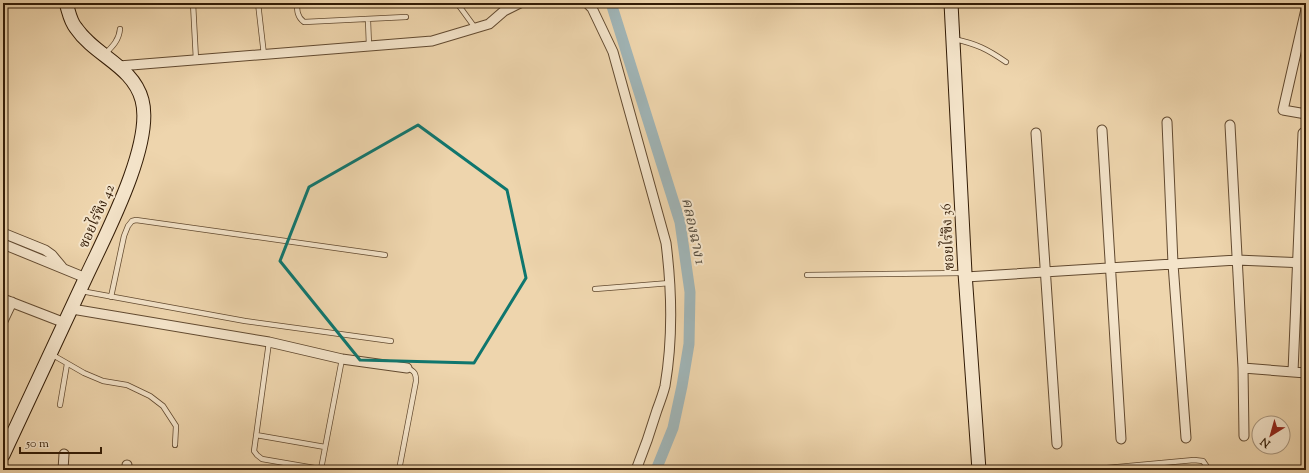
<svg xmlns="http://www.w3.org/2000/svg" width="1309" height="473" font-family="'Sorts Mill Goudy','Noto Serif Thai',serif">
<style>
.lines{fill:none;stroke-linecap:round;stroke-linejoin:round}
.canal{stroke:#a0b5b7;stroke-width:11}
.lane-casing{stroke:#624a30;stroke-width:6}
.street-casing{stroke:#624a30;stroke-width:11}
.secondary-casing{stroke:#331c06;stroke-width:15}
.lane{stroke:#f4e4ca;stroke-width:4.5}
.street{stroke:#f4e4ca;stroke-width:9}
.secondary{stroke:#f4e4ca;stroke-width:13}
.marked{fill:none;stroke:#0f766e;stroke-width:3;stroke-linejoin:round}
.labels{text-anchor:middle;stroke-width:4;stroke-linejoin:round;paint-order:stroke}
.street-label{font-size:14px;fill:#331c06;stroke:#f4e4ca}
.water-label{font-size:15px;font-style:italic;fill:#544a3b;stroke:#f4e4ca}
</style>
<rect width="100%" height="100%" fill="#eed5ad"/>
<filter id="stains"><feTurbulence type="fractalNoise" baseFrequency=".005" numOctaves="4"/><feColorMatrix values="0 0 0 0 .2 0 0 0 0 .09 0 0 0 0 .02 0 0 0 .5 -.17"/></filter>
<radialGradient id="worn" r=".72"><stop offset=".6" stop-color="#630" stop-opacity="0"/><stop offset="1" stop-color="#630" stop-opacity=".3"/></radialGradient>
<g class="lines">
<path class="canal" d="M611 3 680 222 690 292 689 344 682 386 673 428 656 470"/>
<defs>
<path id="lane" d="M193 3 196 60
M258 3 264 55
M297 3C297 10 297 17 304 22L406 17
M457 3 476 29
M368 20 369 46
M954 39C977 44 987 49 1006 62
M105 54C113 46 119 40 120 29
M807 275 963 273
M595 289 670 283
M81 291 245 321 391 341
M111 297 124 236 128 226 132 221 136 220 385 255
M269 342 254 451 257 455 262 459 326 470
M51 354 84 373 103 381 127 385 150 396 163 406 176 426 175 445
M60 405 67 364
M256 435 325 447
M321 469 342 359
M399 470 416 381C416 374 415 371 407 368
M1085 470 1194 460 1203 461 1207 467 1208 470"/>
<path id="street" d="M587 3 592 8 613 52 666 243C672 291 673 339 665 386 663 394 660 402 657 410 651 430 644 450 636 470
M1306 9 1283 110 1306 114
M119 66 432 41 489 24 504 11 520 3
M1167 122 1173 264 1186 438
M1230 125 1243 368 1244 436
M1102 130 1121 439
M1036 133 1057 444
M3 233 45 250 52 255 62 267
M3 244 86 278
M966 277 1237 260 1306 263
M3 299 65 323
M72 309 269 342 342 359 407 368
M3 321 12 302
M1243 368 1306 373
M1293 372 1303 133
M63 470 64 454
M127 470V465"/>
<path id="secondary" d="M951 3 965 273 979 470
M3 455C31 395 59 336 86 277 105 236 154 144 142 100 133 66 95 56 76 28 70 21 69 12 66 3"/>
</defs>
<use href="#lane" class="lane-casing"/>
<use href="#street" class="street-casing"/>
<use href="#secondary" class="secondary-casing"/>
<use href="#lane" class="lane"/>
<use href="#street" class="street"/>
<use href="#secondary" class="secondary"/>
</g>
<path class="marked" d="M418 125 507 190 526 278 474 363 360 360 280 261 309 187Z"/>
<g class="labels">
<g class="street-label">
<text transform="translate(96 216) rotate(-66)" y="5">ซอยไร่ขิง 42</text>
<text transform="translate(947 237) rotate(-93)" y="5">ซอยไร่ขิง 36</text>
</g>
<g class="water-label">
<text transform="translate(694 231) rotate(78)" y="5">คลองฉาง 1</text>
</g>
</g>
<rect width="1309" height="473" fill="none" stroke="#eed5ad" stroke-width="16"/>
<rect x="4" y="4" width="1301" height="465" fill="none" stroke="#331c06" stroke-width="2"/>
<rect x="8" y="8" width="1293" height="457" fill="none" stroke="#331c06"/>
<g transform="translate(1271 435) rotate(217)"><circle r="19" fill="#f4e4ca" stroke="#a7947c"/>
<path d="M0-3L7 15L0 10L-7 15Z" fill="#8f2418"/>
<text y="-6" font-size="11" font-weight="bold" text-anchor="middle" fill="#331c06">N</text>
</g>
<path d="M20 447v6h81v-6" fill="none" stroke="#331c06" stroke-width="2"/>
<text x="26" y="447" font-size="12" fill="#331c06" stroke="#f4e4ca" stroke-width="3" paint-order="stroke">50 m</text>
<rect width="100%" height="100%" filter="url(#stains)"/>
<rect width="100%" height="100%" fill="url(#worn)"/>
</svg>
